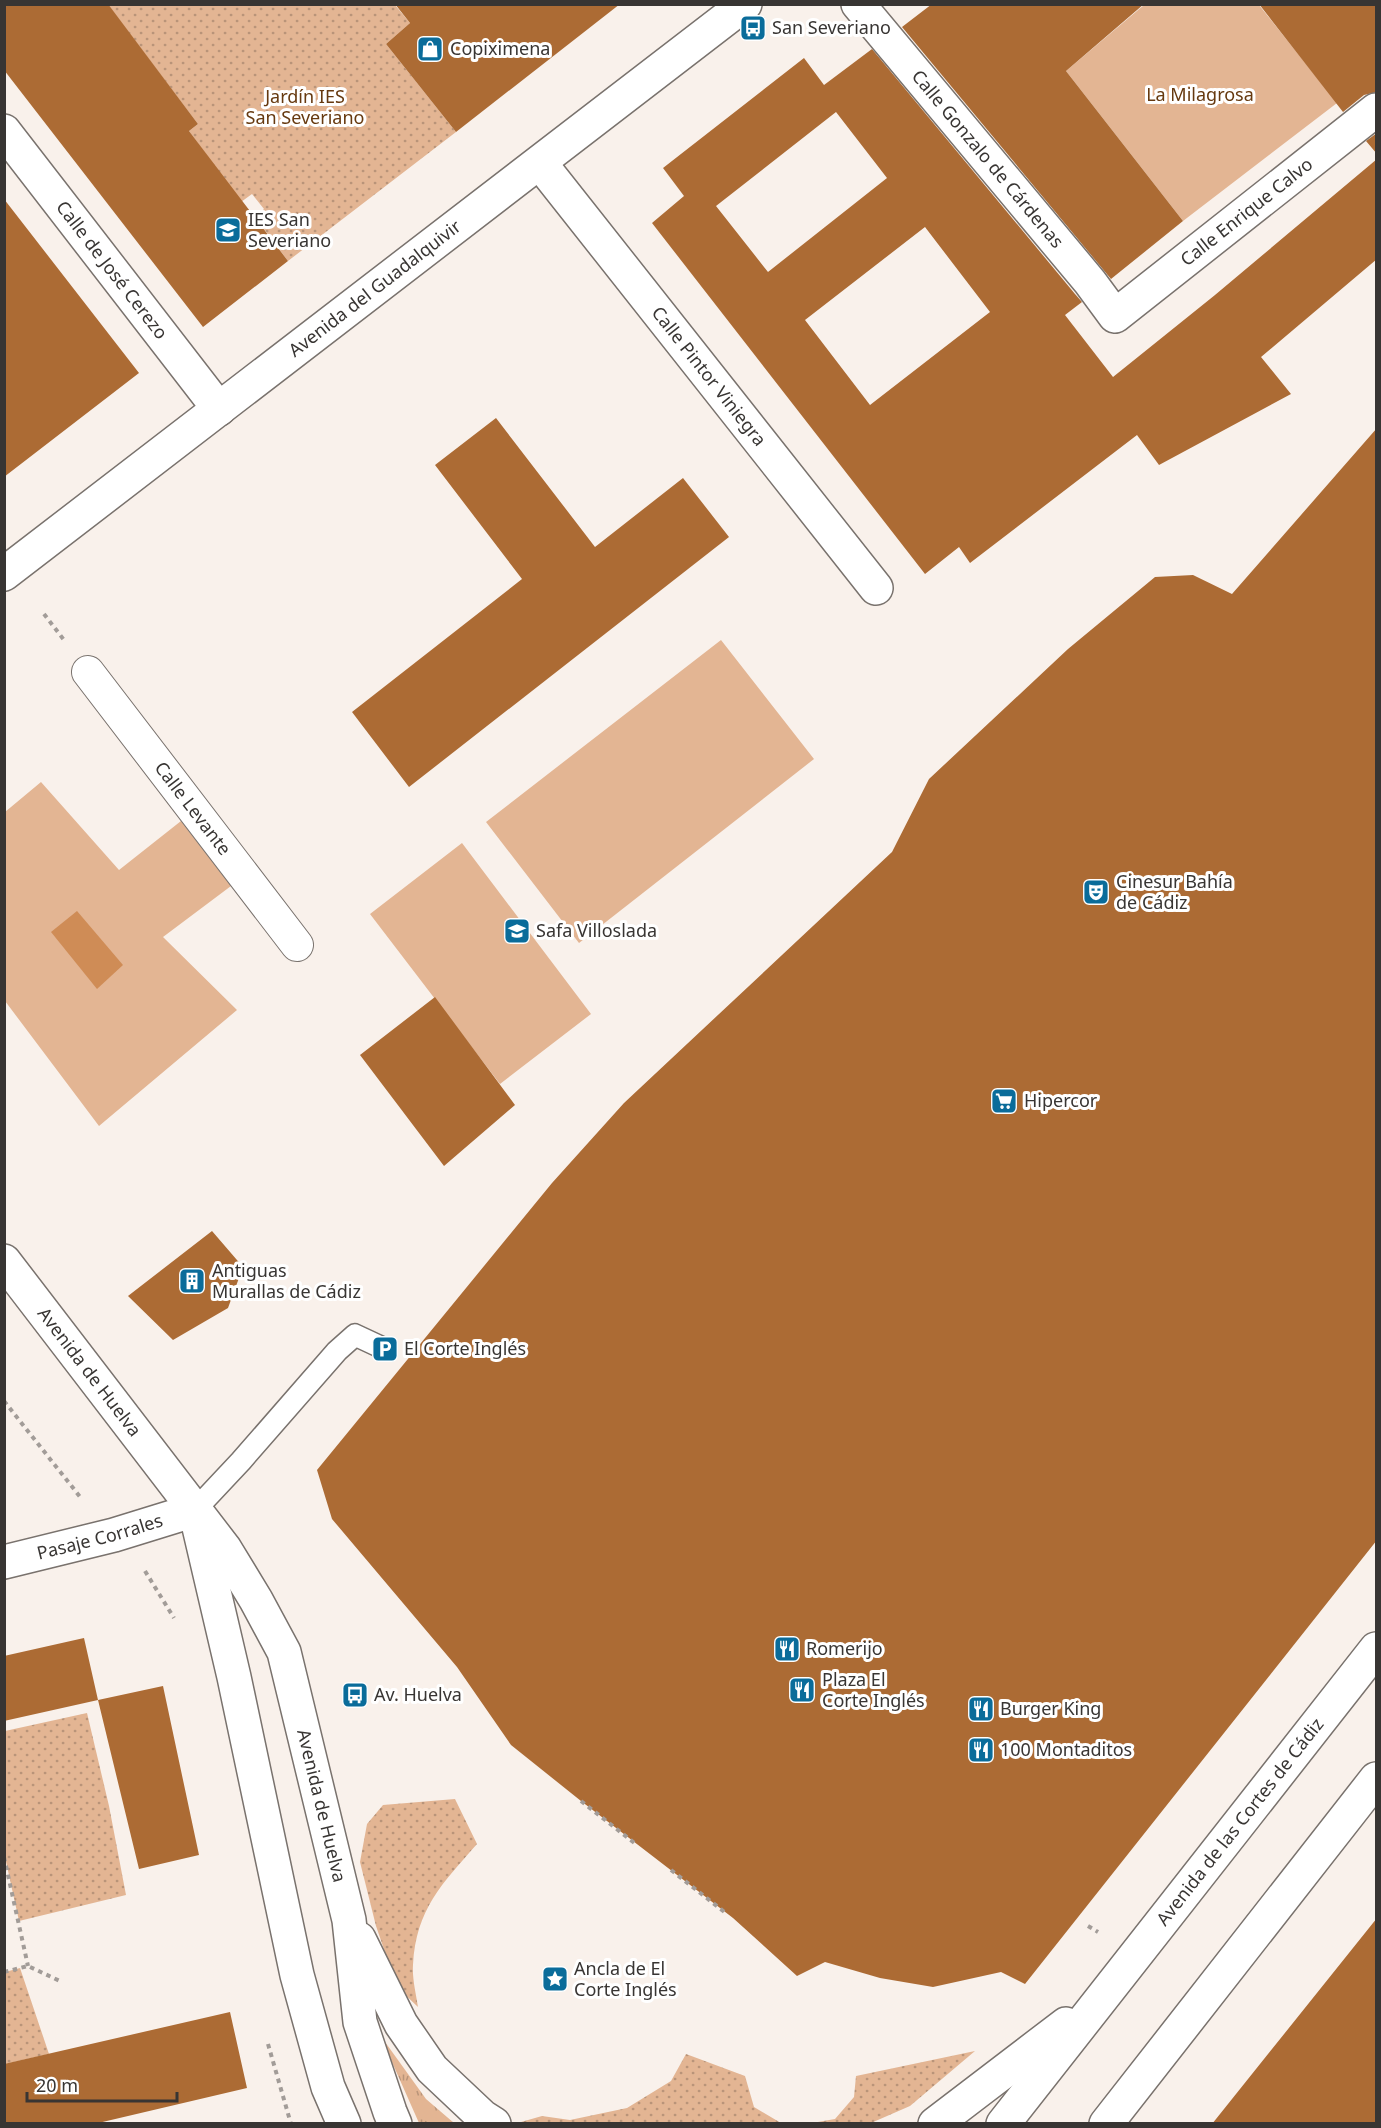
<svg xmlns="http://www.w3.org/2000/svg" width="1381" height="2128" font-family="'Noto Sans',sans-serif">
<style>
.grass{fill:url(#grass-tufts)}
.park{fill:#e3b593}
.garden{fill:url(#garden-dots)}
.water{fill:#cf8c56}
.building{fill:#ac6b34;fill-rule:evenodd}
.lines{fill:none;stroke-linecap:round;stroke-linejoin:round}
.service-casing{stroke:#79726d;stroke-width:24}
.pedestrian-casing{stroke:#79726d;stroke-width:34}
.minor-casing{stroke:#79726d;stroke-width:36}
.tertiary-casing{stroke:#79726d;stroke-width:36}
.secondary-casing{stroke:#79726d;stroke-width:36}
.path{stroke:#a29c98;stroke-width:4;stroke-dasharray:4.5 4.5;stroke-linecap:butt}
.service{stroke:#fff;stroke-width:21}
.pedestrian{stroke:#fff;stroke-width:32}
.minor{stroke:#fff;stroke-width:33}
.tertiary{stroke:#fff;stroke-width:33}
.secondary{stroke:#fff;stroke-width:33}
.labels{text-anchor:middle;stroke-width:6;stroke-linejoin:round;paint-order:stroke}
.poi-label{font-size:18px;fill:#383533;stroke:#fff;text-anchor:start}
.park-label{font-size:18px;fill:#66390f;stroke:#fff}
.street-label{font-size:18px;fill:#383533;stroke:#fff}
</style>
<defs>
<pattern id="grass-tufts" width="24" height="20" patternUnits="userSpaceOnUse" patternTransform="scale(1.5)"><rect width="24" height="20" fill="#e3b593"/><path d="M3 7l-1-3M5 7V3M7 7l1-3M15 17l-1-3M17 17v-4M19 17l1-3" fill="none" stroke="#b99479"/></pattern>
<pattern id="garden-dots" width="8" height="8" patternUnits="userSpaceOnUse" patternTransform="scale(1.5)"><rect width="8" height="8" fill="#e3b593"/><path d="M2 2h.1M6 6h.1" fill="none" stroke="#b99479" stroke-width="1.8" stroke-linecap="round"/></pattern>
</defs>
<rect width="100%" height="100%" fill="#f9f1eb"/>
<path class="grass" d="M380 2035 426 2099 454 2123H419Z"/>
<path class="park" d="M1144 5H1259L1337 103 1183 221 1066 71Z
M721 640 814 759 579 943 486 822Z
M41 782 119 870 181 821 231 886 163 937 237 1010 99 1126 5 1001V812Z
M462 843 591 1014 500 1084 370 914Z"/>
<path class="garden" d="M107 4 395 5 410 23 386 44 456 132 288 261 255 217 264 209 252 194 241 202 189 131 198 124Z
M87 1713 109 1806 126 1895 19 1921 5 1857V1731Z
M455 1799 477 1844C442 1884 416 1909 413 1965 412 1978 416 1994 418 2007L397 1987 376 1926 360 1862 367 1824 383 1805Z
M20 1968 49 2054 5 2064V1972Z
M975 2051 910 2106 871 2123H812L835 2119 854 2097 856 2076Z
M686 2054 745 2076 754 2107 781 2123 525 2124 521 2122 542 2116 570 2120 627 2108 671 2081Z"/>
<path class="water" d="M77 911 123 965 97 989 51 932Z"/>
<path class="building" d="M4 4H108L198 124 189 131 288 261 203 327 4 70Z
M395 4H620L456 132 386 44 410 23Z
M932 4H1144L1066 71 1183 221 1111 279 902 27Z
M1259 4H1377V92L1364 95 1343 112Z
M872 49 1075 294 1082 302 1065 315 1113 377 1215 295 1377 159V259L1261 357 1291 394 1159 465 1137 435 970 563 959 547 925 574 652 223 684 196 663 168 804 58 824 85ZM836 112 887 178 768 272 716 206ZM925 227 990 312 870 405 805 320Z
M1377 133V154L1366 141Z
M4 199 139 373 4 477Z
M496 418 595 547 683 478 729 537 409 787 352 712 522 579 435 465Z
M1377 428V1540L1025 1984 1001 1972 933 1987 880 1978 825 1962 797 1976 733 1918 581 1801 511 1745 457 1667 332 1519 317 1470 552 1183 624 1103 892 852 929 779 1068 649 1155 577 1193 575 1232 594Z
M435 997 515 1105 444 1166 360 1055Z
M212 1231 243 1267 228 1308 173 1340 128 1296Z
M84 1638 98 1700 4 1721V1656Z
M163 1686 199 1855 139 1869 98 1700Z
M1377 1918V2124H1212Z
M230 2012 247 2088 94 2124H4V2064Z"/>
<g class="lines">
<defs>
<path id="service" d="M195 1510 241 1461 337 1351 355 1335 385 1349"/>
<g id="pedestrian">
<path id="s1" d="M88 672 297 945"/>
</g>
<g id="minor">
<path id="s2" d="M858 4 1090 282 1115 316 1376 110"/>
<path id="s3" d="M4 131 219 409"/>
<path id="s4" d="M540 163 876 588"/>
<path id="s5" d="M4 1562 114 1535 195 1510"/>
</g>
<g id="tertiary">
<path id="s6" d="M4 574 745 4"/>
<path id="s7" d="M4 1261 225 1549 256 1600 284 1652 349 1920 360 2022 390 2112 395 2124"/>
<path d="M198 1523 234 1677 297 1975 328 2087 344 2124"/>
<path d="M359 1939 401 2024 432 2069 483 2117 494 2124"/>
</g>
<g id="secondary">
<path d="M935 2124 1066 2024"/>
<path id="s8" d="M1003 2124 1376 1649"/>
<path d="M1106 2124 1376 1779"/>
</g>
</defs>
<use href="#service" class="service-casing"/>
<use href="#pedestrian" class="pedestrian-casing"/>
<use href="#minor" class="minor-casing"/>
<use href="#tertiary" class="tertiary-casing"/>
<use href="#secondary" class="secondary-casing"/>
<path class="path" d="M44 614 64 640
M4 1401 81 1498
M145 1571 174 1618
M581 1801 637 1845
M4 1857 28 1966
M671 1870 727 1914
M1088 1926 1098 1932
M4 1972 28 1966 62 1982
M268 2044 291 2124"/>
<use href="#service" class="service"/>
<use href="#pedestrian" class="pedestrian"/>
<use href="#minor" class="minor"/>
<use href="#tertiary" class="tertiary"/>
<use href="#secondary" class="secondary"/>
</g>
<defs>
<symbol id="bus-square" viewBox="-11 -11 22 22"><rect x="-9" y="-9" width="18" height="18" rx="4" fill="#0a6c9a" stroke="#fff"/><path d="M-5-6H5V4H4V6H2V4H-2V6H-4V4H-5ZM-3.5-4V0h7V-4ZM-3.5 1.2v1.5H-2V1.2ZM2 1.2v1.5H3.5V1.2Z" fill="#fff"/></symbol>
<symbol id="shop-square" viewBox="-11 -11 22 22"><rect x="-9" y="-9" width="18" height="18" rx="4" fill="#0a6c9a" stroke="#fff"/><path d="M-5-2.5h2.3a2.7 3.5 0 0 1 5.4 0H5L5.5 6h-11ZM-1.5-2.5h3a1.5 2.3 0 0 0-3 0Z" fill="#fff"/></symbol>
<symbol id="school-square" viewBox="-11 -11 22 22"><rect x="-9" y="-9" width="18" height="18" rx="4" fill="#0a6c9a" stroke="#fff"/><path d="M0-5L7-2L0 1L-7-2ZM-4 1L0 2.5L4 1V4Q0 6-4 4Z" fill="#fff"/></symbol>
<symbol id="theatre-square" viewBox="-11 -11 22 22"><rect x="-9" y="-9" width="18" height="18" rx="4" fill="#0a6c9a" stroke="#fff"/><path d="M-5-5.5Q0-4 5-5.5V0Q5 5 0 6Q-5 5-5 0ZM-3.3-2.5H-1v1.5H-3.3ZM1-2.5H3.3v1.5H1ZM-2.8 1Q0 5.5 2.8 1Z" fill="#fff"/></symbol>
<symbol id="supermarket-square" viewBox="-11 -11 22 22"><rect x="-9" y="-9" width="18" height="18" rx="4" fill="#0a6c9a" stroke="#fff"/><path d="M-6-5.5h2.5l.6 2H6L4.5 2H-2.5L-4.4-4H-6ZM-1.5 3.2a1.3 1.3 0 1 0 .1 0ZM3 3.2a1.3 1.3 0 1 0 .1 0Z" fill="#fff"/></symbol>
<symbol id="building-square" viewBox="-11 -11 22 22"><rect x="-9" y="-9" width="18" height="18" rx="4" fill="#0a6c9a" stroke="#fff"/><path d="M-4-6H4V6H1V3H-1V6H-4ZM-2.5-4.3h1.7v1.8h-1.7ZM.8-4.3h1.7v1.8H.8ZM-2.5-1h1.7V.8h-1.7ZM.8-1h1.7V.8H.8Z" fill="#fff"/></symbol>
<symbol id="parking-square" viewBox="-11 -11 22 22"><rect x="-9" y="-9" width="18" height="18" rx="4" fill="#0a6c9a" stroke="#fff"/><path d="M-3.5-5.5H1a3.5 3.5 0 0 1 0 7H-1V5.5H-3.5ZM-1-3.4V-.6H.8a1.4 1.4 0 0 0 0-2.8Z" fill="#fff"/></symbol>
<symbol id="restaurant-square" viewBox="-11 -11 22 22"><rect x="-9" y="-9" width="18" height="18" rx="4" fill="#0a6c9a" stroke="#fff"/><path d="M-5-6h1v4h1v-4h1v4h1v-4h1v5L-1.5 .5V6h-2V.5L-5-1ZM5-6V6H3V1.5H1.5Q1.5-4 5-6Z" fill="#fff"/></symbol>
<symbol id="sight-square" viewBox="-11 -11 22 22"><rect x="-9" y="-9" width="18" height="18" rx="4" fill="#0a6c9a" stroke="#fff"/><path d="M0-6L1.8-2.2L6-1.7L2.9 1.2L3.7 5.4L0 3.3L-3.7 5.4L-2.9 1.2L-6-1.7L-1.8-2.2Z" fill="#fff"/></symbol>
</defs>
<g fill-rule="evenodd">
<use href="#bus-square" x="738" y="13" width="30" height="30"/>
<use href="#shop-square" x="415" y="34" width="30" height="30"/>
<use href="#school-square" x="213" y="215" width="30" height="30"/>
<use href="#theatre-square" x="1081" y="877" width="30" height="30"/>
<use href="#school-square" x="502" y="916" width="30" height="30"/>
<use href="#supermarket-square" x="989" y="1086" width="30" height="30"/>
<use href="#building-square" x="177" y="1266" width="30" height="30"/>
<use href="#parking-square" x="370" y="1334" width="30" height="30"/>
<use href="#restaurant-square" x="772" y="1634" width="30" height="30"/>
<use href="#restaurant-square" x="787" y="1675" width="30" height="30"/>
<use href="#bus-square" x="340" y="1680" width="30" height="30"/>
<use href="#restaurant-square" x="966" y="1694" width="30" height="30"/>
<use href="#restaurant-square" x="966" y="1735" width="30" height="30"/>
<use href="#sight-square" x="540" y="1964" width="30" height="30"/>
</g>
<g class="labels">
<g class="poi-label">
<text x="772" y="34">San Severiano</text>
<text x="450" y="55">Copiximena</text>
<text x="248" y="226">IES San<tspan x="248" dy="21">Severiano</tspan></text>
<text x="1116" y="888">Cinesur Bahía<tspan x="1116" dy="21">de Cádiz</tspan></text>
<text x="536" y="937">Safa Villoslada</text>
<text x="1024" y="1107">Hipercor</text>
<text x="212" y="1277">Antiguas<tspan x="212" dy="21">Murallas de Cádiz</tspan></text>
<text x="404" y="1355">El Corte Inglés</text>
<text x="806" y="1655">Romerijo</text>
<text x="822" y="1686">Plaza El<tspan x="822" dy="21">Corte Inglés</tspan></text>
<text x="374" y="1701">Av. Huelva</text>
<text x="1000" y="1715">Burger King</text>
<text x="1000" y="1756">100 Montaditos</text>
<text x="574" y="1975">Ancla de El<tspan x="574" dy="21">Corte Inglés</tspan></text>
</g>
<g class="park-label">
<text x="1200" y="101">La Milagrosa</text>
<text x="305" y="103">Jardín IES<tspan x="305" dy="21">San Severiano</tspan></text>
</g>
<g class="street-label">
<text dy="6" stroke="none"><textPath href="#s2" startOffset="202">Calle Gonzalo de Cárdenas</textPath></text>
<text dy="6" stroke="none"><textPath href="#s2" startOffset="572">Calle Enrique Calvo</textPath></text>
<text dy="6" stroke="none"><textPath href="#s3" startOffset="176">Calle de José Cerezo</textPath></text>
<text dy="6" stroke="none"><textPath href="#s6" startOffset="468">Avenida del Guadalquivir</textPath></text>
<text dy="6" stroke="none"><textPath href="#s4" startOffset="272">Calle Pintor Viniegra</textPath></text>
<text dy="6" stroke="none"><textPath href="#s1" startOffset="172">Calle Levante</textPath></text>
<text dy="6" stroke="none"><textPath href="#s7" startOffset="140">Avenida de Huelva</textPath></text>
<text dy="6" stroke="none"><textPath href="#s5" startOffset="99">Pasaje Corrales</textPath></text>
<text dy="6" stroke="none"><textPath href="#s7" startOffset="640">Avenida de Huelva</textPath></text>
<text dy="6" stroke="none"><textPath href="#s8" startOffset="384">Avenida de las Cortes de Cádiz</textPath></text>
</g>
</g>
<rect width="1381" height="2128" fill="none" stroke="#383533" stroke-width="12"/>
<path d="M27 2092v9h150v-9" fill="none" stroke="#383533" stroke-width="3"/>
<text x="36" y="2092" font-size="18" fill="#383533" stroke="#ffffff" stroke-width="4.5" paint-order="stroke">20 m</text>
</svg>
